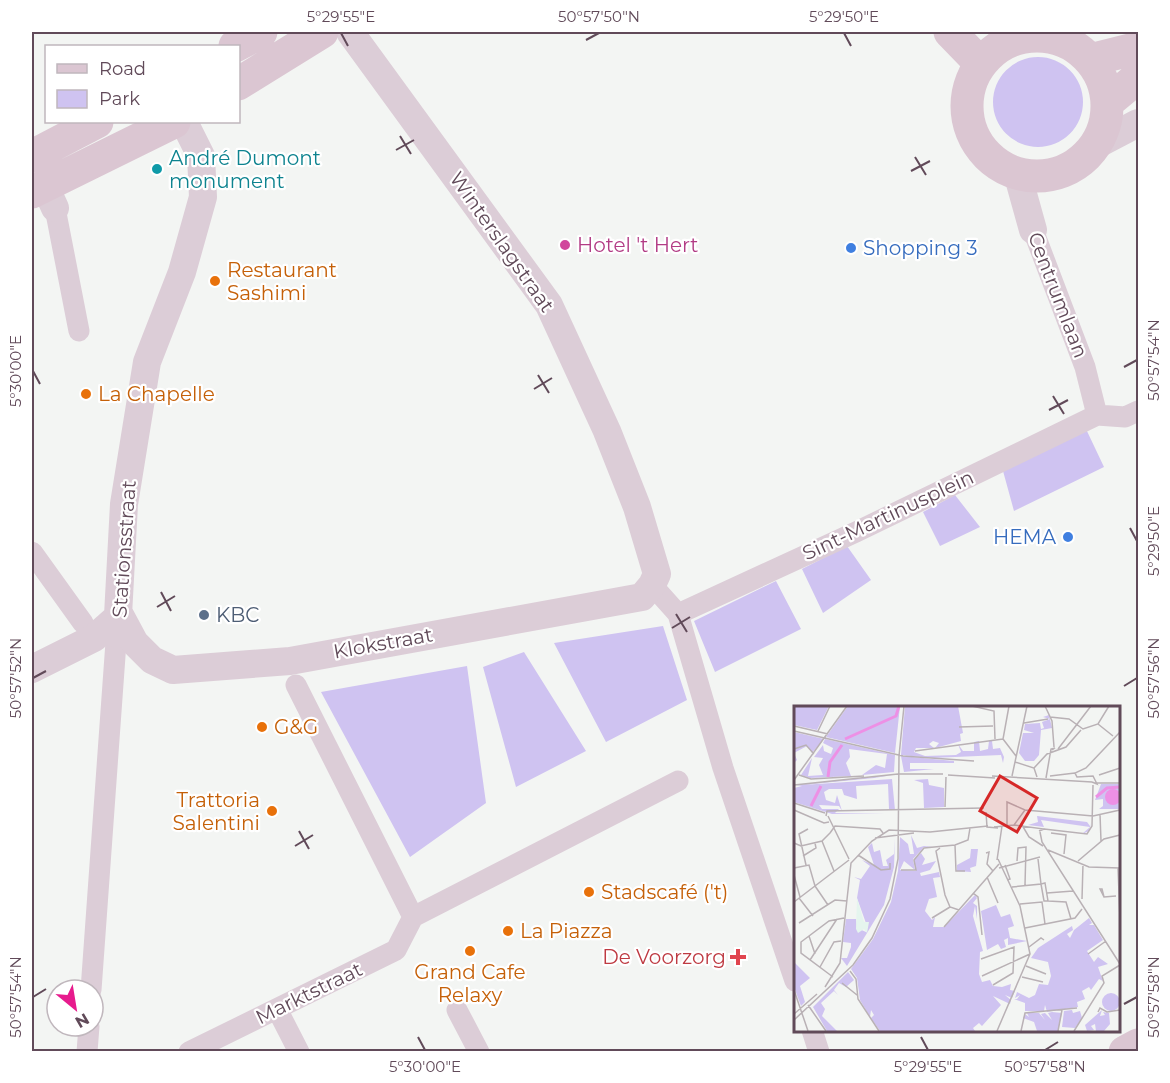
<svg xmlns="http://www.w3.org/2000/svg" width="1170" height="1083" font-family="Montserrat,sans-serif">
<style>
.green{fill:#cfc3f1}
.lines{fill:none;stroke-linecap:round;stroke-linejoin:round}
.pedestrian{stroke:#dccdd7;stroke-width:21}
.minor{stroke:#dccdd7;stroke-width:28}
.secondary{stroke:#dbc6d2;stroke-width:33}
.ticks{fill:none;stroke:#614a59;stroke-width:2}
.culture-dot{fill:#0f9aa8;stroke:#fff;stroke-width:2}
.hotel-dot{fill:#d1479c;stroke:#fff;stroke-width:2}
.shop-dot{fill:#3f7fe0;stroke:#fff;stroke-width:2}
.food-dot{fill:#e8710a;stroke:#fff;stroke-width:2}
.service-dot{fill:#5c6f8a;stroke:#fff;stroke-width:2}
.health-dot{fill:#e0444e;stroke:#fff;stroke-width:2}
.labels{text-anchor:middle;stroke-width:4.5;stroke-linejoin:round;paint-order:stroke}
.culture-label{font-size:20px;fill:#0d838f;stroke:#fff;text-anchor:start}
.street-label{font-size:20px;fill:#614a59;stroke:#fff}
.hotel-label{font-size:20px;fill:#b23c85;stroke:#fff;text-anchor:start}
.shop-label{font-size:20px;fill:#366cbe;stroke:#fff;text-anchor:start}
.food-label{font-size:20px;fill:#c56008;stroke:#fff;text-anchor:start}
.service-label{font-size:20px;fill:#4e5e75;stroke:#fff;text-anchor:start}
.health-label{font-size:20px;fill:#be3a42;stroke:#fff;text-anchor:end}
.inset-river{fill:none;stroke:#ed90e5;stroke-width:3}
.inset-road{fill:none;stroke:#b9b1b5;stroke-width:1.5}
.view{fill:#d62828;fill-opacity:0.15;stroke:#d62828;stroke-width:3}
.inset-edge{fill:none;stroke:#614a59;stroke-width:3}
.neatline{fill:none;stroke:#614a59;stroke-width:2}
.ticks-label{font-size:15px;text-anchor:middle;fill:#614a59}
</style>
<rect width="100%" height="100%" fill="#f3f5f3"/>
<path class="green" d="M993 102a45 45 0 1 1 90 0a45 45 0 1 1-90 0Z
M1086 429 1104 467 1014 511 1003 471Z
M955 495 980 527 940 546 923 512Z
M847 546 871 580 823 613 802 569Z
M776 581 801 629 715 672 694 621Z
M663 626 687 700 606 742 554 643Z
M524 652 586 751 516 787 483 667Z
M467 666 486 803 410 857 321 692Z"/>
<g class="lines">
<path class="pedestrian" d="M55 208 79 331
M1033 230 1085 367 1097 415
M1097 415 1125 417 1138 411
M32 552 83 623
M652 585 678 614 723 768 795 981
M678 614 856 532 1097 415
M296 685 413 917
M413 917 678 781
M91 990 116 642
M277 1009 299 1052
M457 1010 479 1052
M812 1030 819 1052
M87 1052 89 1026
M189 1052 396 950 413 917"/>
<path class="minor" d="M1096 145 1138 123
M1018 176 1033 230
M45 186 55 208
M120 615 135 643 152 660 173 670 290 661 642 597 652 585 657 574 637 507 607 431 549 305 350 32
M117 634 124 504 147 362 182 272 203 197 201 156 184 122
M32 669 94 638 120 615"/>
<path class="secondary" d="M950 32 981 64
M967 106a70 70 0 1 1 140 0a70 70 0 1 1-140 0Z
M235 46 261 32
M1090 60 1138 48
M238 84 322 32
M1108 102 1138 77
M32 156 97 122
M32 192 174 122
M1125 1052 1138 1045"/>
</g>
<path class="ticks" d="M341 33 348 46M844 33 851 46M586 40 599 33M400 136 411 154M396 150 414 140M915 157 926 175M911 171 930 161M1124 367 1137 360M33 371 40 384M538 375 549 393M534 389 552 378M1053 396 1064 414M1049 410 1068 400M1130 528 1137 541M161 592 171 611M157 607 175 596M676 614 687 632M672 628 690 617M33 678 46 671M1124 686 1137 678M299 831 309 849M295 846 313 835M33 997 46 989M1124 1004 1137 997M418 1037 425 1050M921 1037 928 1050M1045 1050 1058 1042"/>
<circle class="culture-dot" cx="157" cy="169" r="6"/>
<circle class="hotel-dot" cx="565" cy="245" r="6"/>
<g class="shop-dot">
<circle cx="851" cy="248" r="6"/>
<circle cx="1068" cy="537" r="6"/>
</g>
<g class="food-dot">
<circle cx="215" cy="281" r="6"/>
<circle cx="86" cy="394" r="6"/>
<circle cx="262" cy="727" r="6"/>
<circle cx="272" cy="811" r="6"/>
<circle cx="589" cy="892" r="6"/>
<circle cx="508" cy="931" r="6"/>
<circle cx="470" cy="951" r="6"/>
</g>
<circle class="service-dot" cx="204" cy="615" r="6"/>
<path class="health-dot" d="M735 948h6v6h6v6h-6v6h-6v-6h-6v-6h6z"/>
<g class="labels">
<g class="culture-label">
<text x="169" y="165">André Dumont<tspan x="169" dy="23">monument</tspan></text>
</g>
<g class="street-label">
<text transform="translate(502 242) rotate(55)" y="7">Winterslagstraat</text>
<text transform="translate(1058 295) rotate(69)" y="7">Centrumlaan</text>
<text transform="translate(888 515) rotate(-25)" y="7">Sint-Martinusplein</text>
<text transform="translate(124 549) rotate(-86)" y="7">Stationsstraat</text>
<text transform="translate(383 643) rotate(-10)" y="7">Klokstraat</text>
<text transform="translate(309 993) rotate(-26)" y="7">Marktstraat</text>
</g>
<g class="hotel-label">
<text x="577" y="252">Hotel 't Hert</text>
</g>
<g class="shop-label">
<text x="863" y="255">Shopping 3</text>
<text x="1056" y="544" text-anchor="end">HEMA</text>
</g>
<g class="food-label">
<text x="227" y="277">Restaurant<tspan x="227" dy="23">Sashimi</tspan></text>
<text x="98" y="401">La Chapelle</text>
<text x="274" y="734">G&amp;G</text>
<text x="260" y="807" text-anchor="end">Trattoria<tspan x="260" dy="23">Salentini</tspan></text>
<text x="601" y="899">Stadscafé ('t)</text>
<text x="520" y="938">La Piazza</text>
<text x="470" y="979" text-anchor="middle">Grand Cafe<tspan x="470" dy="23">Relaxy</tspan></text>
</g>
<g class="service-label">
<text x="216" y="622">KBC</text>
</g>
<g class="health-label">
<text x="726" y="964">De Voorzorg</text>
</g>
</g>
<g transform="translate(794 706)">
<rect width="326" height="326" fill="#f3f5f3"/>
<path d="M0 0H35L23 24 0 19ZM54 0H106L101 47 32 31ZM111 0H164L169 27 166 28 167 35 141 42 145 37 139 35 135 38 140 42H122L120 46 131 50 162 49 167 46 164 38 169 45H180V36L185 35 186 45 194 43 195 35H198L199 43 206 42 210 51 209 57 207 49 138 52 107 49ZM255 9 259 26 258 22 247 24 245 49 240 55H231L225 47 229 27H240L230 24 231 18 246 17 247 23 250 22 248 16 256 13 249 11ZM0 26 30 33 18 47 13 40 0 47 3 54 0 57ZM31 33 101 49 100 66 68 69 82 59 91 62 93 48 55 43 56 51 52 57 57 70 16 72 7 69 18 52 14 70 29 69 25 59 29 52 20 51 29 39 30 45 37 48 39 42 29 37ZM107 50 160 55V57H116V63H140L110 66ZM99 69 80 72 8 79 98 73 101 104 95 103 94 78 62 80 63 93 50 89 48 83H35L30 86 32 94 41 97 43 89 48 105 45 100 25 99 28 103H45L41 107H91L38 108 0 96V82L8 80 2 79ZM134 73 135 79 150 82V101L130 102 129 77 120 74ZM307 78H325V103H305L309 100V93L301 94ZM243 110 293 116 296 120 297 117 295 125 288 128 296 121 247 114 250 121 234 119 244 116ZM117 129 123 142 130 140H139L130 141 119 153 121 164 110 155 106 164 122 165 120 154 127 147 131 153 128 159 142 155 136 164 126 167 127 170 145 166 146 171 139 172 143 191 135 193 131 205 138 214 141 211 139 221H150L181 189 183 192 179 197 183 200V213L181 200 179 210 189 245 186 246 185 268 188 276 196 274 199 280 208 281 217 278 216 284 221 285 218 292 211 289 217 294 216 298 199 290 207 299 188 320 185 317 179 322 181 325H86L77 312 80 309 77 304 76 311 66 294 63 272 57 263 79 233 97 196 104 165 106 131 114 138 116 148H120ZM101 132 100 161 90 199 53 260 47 252H53L57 241V237L49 236 52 213H62L63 222 72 226 73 220 63 192 66 174 60 171 67 173 76 160 68 154 80 159 74 141 78 137 80 146 86 144 89 160H94L92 154 100 148ZM177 143H184L182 160 176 162 177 166 163 165V159L176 152ZM202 199 207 211 216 208 220 220 214 222 216 232 233 235 214 239V232L210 234 212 241 207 243 204 238 193 244 187 205ZM295 212 298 217 295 219H300L309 234 293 245 300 256 304 251 314 258 304 261 309 275 305 273 297 284 295 281 288 285 291 293 283 296 284 301 253 306 251 299 250 305H231V297L220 293H223L226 289 221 292 223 286 235 292 241 289 245 278 254 279 257 270 254 256 237 252 244 242 278 220 279 224 273 228 276 232 280 224ZM1 257 16 272 6 280 11 296 7 300 0 281ZM54 266 60 274 52 281 45 277 40 284 44 289 40 285 27 297 31 303 28 310 43 325H33L19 301ZM308 296a9 9 0 1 1 18 0a9 9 0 1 1-18 0ZM278 304 279 307 286 305 288 312 281 322 268 321 270 305ZM308 304 306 310 311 309 309 306 315 307 316 318 310 325H302L301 318 297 320 300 324 293 325 291 319ZM258 306 268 307 264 325H243L240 316 229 312 231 308 235 311 233 307H245L251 314 247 308 251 307 258 314 254 307Z" fill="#cfc3f1"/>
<path d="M63 192 70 216H75L73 227 70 223 64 227 62 223Z" fill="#e5f5ee"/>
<path d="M311 91a8 8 0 1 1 16 0a8 8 0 1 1-16 0Z" fill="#ed90e5"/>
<path class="inset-river" d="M51 33 102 10 105 0M34 71 36 56 48 39M302 91 313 82 326 81M17 100 27 80"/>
<path class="inset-road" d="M178 0 200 5 201 33M215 0 209 33 222 50M251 0 258 15 260 41M256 11 275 13 289 23 304 18 315 0M230 17 254 13M304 18 319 30M0 20 34 28M165 21 199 20M0 25 109 50 180 55M24 25 36 0M0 43 12 39 20 48M264 43 297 0M121 45 209 33M221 56 240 62 243 71M240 62 253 48 272 41 287 24M5 69 17 73 70 70M154 69 201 72M305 69 326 62M198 70 298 76M218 70 233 0M256 70 281 67M252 72 257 43 261 42 258 44M0 74 53 0M298 76 303 78 299 70 283 71 281 67 292 62 326 26M303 77H326M0 79 104 68H149M0 97 31 107M151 101 152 71M0 104 30 117 35 116M231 104 299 110 326 104M192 106 193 121 204 122M306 108 307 135M32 110 33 105 190 102M34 110 55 153M220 119 231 104M228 119 235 131 249 140M213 120V96L231 104M200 121 220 119 250 123 245 125M250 123 293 128 298 120 299 79M246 126 248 136 326 258M36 127 41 120 86 123 89 127M257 127 272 129 270 148M81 132 120 127M28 135 40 165M0 137 7 140 28 135 36 127M161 139 162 165H171M146 142 142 145 151 189 156 201 165 204M254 144 295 161 326 162M192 147 195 146 193 158 199 165M64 149 87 164 96 163V157M9 150 22 142 21 137M203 154 208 120M223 155 224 142 232 141 231 179M284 155 310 133 326 129M12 159 5 128 14 123M211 159 216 173 213 174M0 162 15 159 21 180M205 162 246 151M324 162 326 213M107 164H122L120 154 130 142 161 139 174 134 176 122M0 169 6 191M193 171 204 197M251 177 254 195H250L247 178ZM21 180 34 199M218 181 247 178 244 153M179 187 184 191 188 229M253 187 279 185M310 191 306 183H308L310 191 322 190M5 192 19 210M288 193 289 158M254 195 272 196 277 213M0 196 55 154M226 198 248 196 251 218M138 212 156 201M5 217 41 194 53 195M150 221 205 158M231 222 281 212 288 203M15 230 21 248M235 241 247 232 250 234M294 248 312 235M187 253 220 241 219 267 199 279M16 254 43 213M232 260 252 268M26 261 40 236 47 235M56 265 62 273 64 293 85 325M188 270 236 248M39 271 7 247V236L35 215 50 212M228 271 249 276M48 277 63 289M31 281 46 257 57 157 78 135 95 124 136 126 194 120M0 284 14 325M14 299 32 325M304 306 306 302 313 306 326 304M0 308 23 288M0 314 59 259 78 232 96 193 104 153 105 50 110 0M203 325 236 248 226 200 204 153M227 325 231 307 283 302M264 325 268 304M280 325 310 277 308 270 326 259"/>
<path class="view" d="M206 70 243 92 223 126 186 105Z"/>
<rect width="326" height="326" class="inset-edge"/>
</g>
<rect width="1170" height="1083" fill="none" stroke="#ffffff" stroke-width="66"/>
<rect x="45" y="45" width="195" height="78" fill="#ffffff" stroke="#c0b7bd" stroke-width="1.5"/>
<rect x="57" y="64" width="30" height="9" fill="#dbc6d2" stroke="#c0b7bd" stroke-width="1.5"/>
<text x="99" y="75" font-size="18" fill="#614a59">Road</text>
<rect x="57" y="90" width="30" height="18" fill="#cfc3f1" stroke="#c0b7bd" stroke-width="1.5"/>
<text x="99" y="105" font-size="18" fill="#614a59">Park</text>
<g transform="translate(75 1008) rotate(150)"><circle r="28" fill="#ffffff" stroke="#c0b7bd" stroke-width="1.5"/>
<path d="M0-4.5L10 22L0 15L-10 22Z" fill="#e71b8d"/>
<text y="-9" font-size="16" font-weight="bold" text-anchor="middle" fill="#614a59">N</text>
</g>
<rect x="33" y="33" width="1104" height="1017" class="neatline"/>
<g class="ticks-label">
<text x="341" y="22">5°29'55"E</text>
<text x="599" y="22">50°57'50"N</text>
<text x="844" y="22">5°29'50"E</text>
<text transform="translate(1154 360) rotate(-90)" y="5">50°57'54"N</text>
<text transform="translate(16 371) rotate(-90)" y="5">5°30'00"E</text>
<text transform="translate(1154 541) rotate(-90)" y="5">5°29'50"E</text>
<text transform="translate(1154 678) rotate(-90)" y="5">50°57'56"N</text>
<text transform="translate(16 678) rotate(-90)" y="5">50°57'52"N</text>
<text transform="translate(1154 997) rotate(-90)" y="5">50°57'58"N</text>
<text transform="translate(16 997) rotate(-90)" y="5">50°57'54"N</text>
<text x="425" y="1072">5°30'00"E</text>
<text x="928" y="1072">5°29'55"E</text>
<text x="1045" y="1072">50°57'58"N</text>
</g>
</svg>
